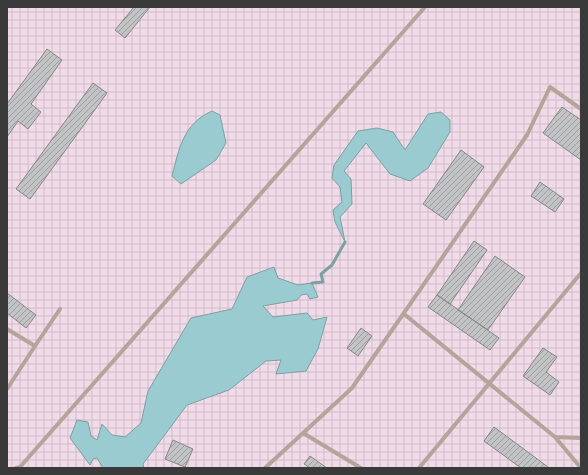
<svg xmlns="http://www.w3.org/2000/svg" width="588" height="475" font-family="'Playfair Display',serif">
<style>
.industrial{fill:url(#industrial-grid)}
.water{fill:#9acbd0;stroke:#7da0a3}
.lines{fill:none;stroke-linecap:round;stroke-linejoin:round}
.stream{stroke:#7da0a3;stroke-width:3}
.building{fill:url(#building-hatch);stroke:#868789}
.service{stroke:#b4a49b;stroke-width:4}
</style>
<defs>
<pattern id="industrial-grid" width="8" height="8" patternUnits="userSpaceOnUse"><rect width="8" height="8" fill="#f1dbe8"/><path d="M0 4h8M4 0v8" fill="none" stroke="#cfbdc8"/></pattern>
<pattern id="building-hatch" width="6" height="6" patternUnits="userSpaceOnUse"><rect width="6" height="6" fill="#c2c3c5"/><path d="M-1 1l2-2M0 6l6-6M5 7l2-2" fill="none" stroke="#9f9fa1"/></pattern>
</defs>
<rect width="100%" height="100%" fill="#eaecee"/>
<path class="industrial" d="M7 7H581V468H7Z"/>
<path class="water" d="M212 111 220 115 226 143 216 160 181 184 172 176C179 149 183 124 212 111Z
M441 112 450 120V132L428 168 410 181 390 174 366 143 344 171 351 179 352 204 340 217 345 242 335 222 333 210 342 202 340 187 332 178 334 165 358 131 377 128 393 132 405 150 428 114Z
M274 267 278 278 298 285 312 283 318 297 310 299 307 294 301 295 297 300 263 306 273 317 307 313 313 320 327 317 318 349 306 371 276 374 281 360 266 361 229 390 187 405 143 464 144 468H103L97 458 93 459 90 465 70 438 77 420 88 422 91 436 97 440 102 424 112 435 125 437 141 423 148 391 191 318 232 309 247 277Z"/>
<g class="lines">
<path class="stream" d="M312 283 323 282 321 274 332 265 345 242"/>
</g>
<path class="building" d="M134 7H150L125 38 115 30Z
M47 49 62 60 31 104 41 112 28 129 18 121 7 137V104Z
M93 83 107 93 30 199 16 189Z
M562 107 581 120V160L543 133Z
M461 150 484 167 446 220 423 204Z
M540 182 564 199 555 212 531 196Z
M474 241 487 250 450 304 437 295Z
M495 256 525 277 488 330 458 310Z
M7 293 36 315 26 328 7 313Z
M437 295 499 338 490 350 428 307Z
M361 328 372 336 358 356 347 348Z
M543 348 557 357 546 372 559 382 550 395 523 376Z
M494 427 548 467 547 468H521L484 441Z
M173 440 193 449 185 467 165 459Z
M310 456 327 468H310L304 464Z"/>
<g class="lines">
<path class="service" d="M404 314 555 437 581 468
M7 329 35 346 60 309
M7 389 35 346
M303 433 361 468
M555 437 581 438
M16 468 20 467 425 7
M265 468 352 388 527 135 550 87 581 109
M419 468 581 273"/>
</g>
<rect width="588" height="475" fill="none" stroke="#3a3a3b" stroke-width="16"/>
</svg>
